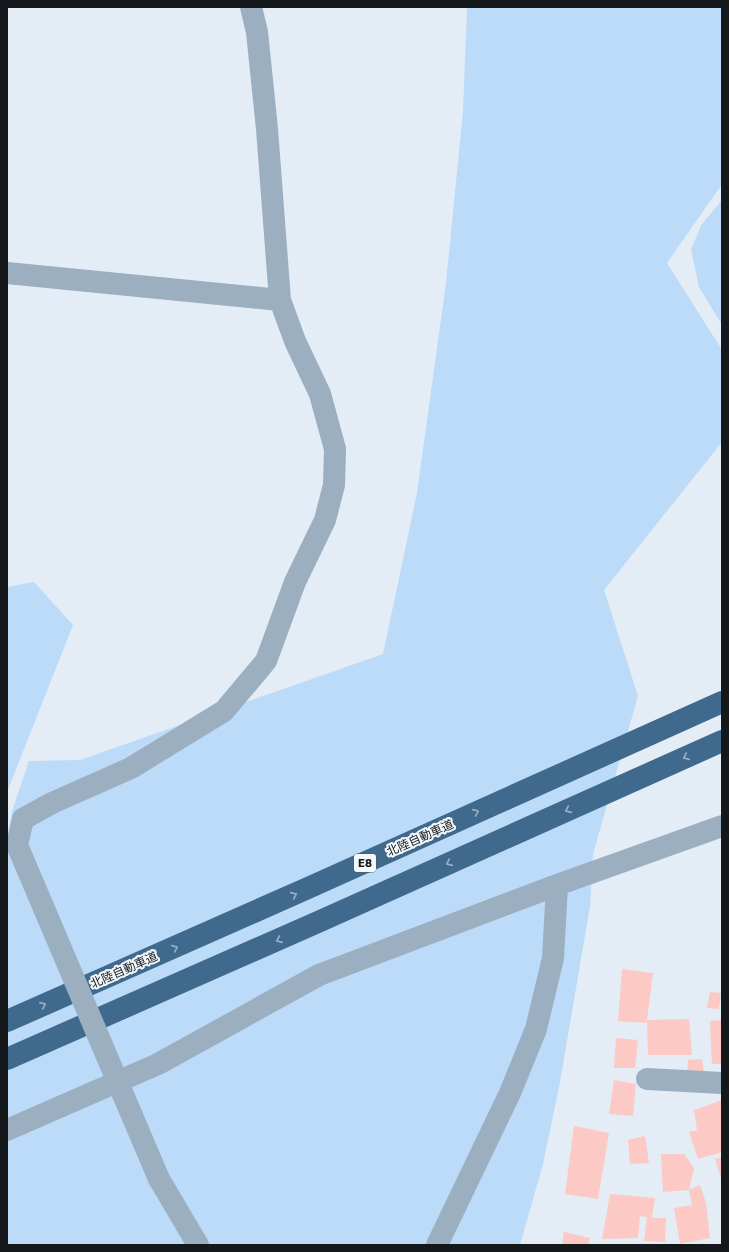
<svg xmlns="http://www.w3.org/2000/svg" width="729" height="1252" font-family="'Golos Text','Noto Sans JP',sans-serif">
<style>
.green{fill:#bbdbf9}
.building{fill:#fdc9c5}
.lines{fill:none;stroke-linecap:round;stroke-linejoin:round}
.minor{stroke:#9cafc1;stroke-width:22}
.highway{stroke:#3f698d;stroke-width:22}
.minor-bridge{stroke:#9cafc1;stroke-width:22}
.oneway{stroke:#9ab1c6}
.labels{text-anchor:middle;stroke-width:4;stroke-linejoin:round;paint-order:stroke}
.shield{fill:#f4f9fe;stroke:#585c5f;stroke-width:1}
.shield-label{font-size:11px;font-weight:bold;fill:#15181b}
.street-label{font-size:12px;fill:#15181b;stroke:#f4f9fe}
</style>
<rect width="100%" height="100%" fill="#e4ecf5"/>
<path class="green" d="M467 7H722V184L667 263 722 350V442L604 590 638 696 593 854 590 906 560 1082 543 1164 520 1245H7V839L12 811 29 761 80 760 383 654 417 493 446 283 463 112Z
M722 200V325L699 287 691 249 702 224Z
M34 582 73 625 7 792V587Z"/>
<path class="building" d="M622 969 653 973 647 1020 689 1019 692 1055H648L647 1020 646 1023 618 1021Z
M710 992 721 993 719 1009 707 1008Z
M722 1020V1064H712L710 1021Z
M616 1038 638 1040 635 1068H614Z
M702 1059 704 1072H687L688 1060Z
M614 1080 636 1084 633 1116 609 1114Z
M722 1100V1152L698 1159 689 1132 697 1130 694 1110Z
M574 1126 609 1133 598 1199 565 1194Z
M645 1136 649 1163 630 1164 628 1140Z
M661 1154H684L694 1168 689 1190 663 1192Z
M722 1157V1181L715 1159Z
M700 1185 706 1203 710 1238 680 1244 674 1208 692 1205 689 1190Z
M610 1194 655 1198 652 1218H666L665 1242 644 1241 647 1217 640 1216 638 1238 602 1239Z
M564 1232 590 1238 588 1245H562Z"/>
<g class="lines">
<path class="minor" d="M7 273 280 300
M17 845 23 819 52 803 131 768 224 711 266 661 295 582 325 520 334 485 335 449 320 394 295 341 280 300 267 129 257 32 251 7
M647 1079 722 1083
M7 1130 158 1064 319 975 557 885 722 826
M159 1179 198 1245
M437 1245 510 1093 536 1029 553 958 557 885"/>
<path class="highway" d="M7 1021 308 888 722 702
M7 1059 318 922 722 741"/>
<path class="minor-bridge" d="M17 845 159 1179"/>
</g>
<defs><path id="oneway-chevron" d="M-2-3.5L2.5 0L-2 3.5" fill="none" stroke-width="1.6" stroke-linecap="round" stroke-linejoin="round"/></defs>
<g class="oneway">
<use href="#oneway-chevron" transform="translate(686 757) rotate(156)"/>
<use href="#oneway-chevron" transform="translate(568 810) rotate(156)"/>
<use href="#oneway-chevron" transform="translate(476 812) rotate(-24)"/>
<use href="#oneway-chevron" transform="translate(449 863) rotate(156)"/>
<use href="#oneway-chevron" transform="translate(294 895) rotate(-24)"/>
<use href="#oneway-chevron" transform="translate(279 940) rotate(156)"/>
<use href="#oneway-chevron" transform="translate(175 948) rotate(-24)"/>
<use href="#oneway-chevron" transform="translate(43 1005) rotate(-24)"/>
</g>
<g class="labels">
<rect class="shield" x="354" y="854" width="22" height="18" rx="3"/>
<g class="shield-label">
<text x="365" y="867">E8</text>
</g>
<g class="street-label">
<text transform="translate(420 838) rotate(-24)" y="4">北陸自動車道</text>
<text transform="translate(124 970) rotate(-24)" y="4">北陸自動車道</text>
</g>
</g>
<rect width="729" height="1252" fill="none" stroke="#15181b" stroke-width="16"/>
</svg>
